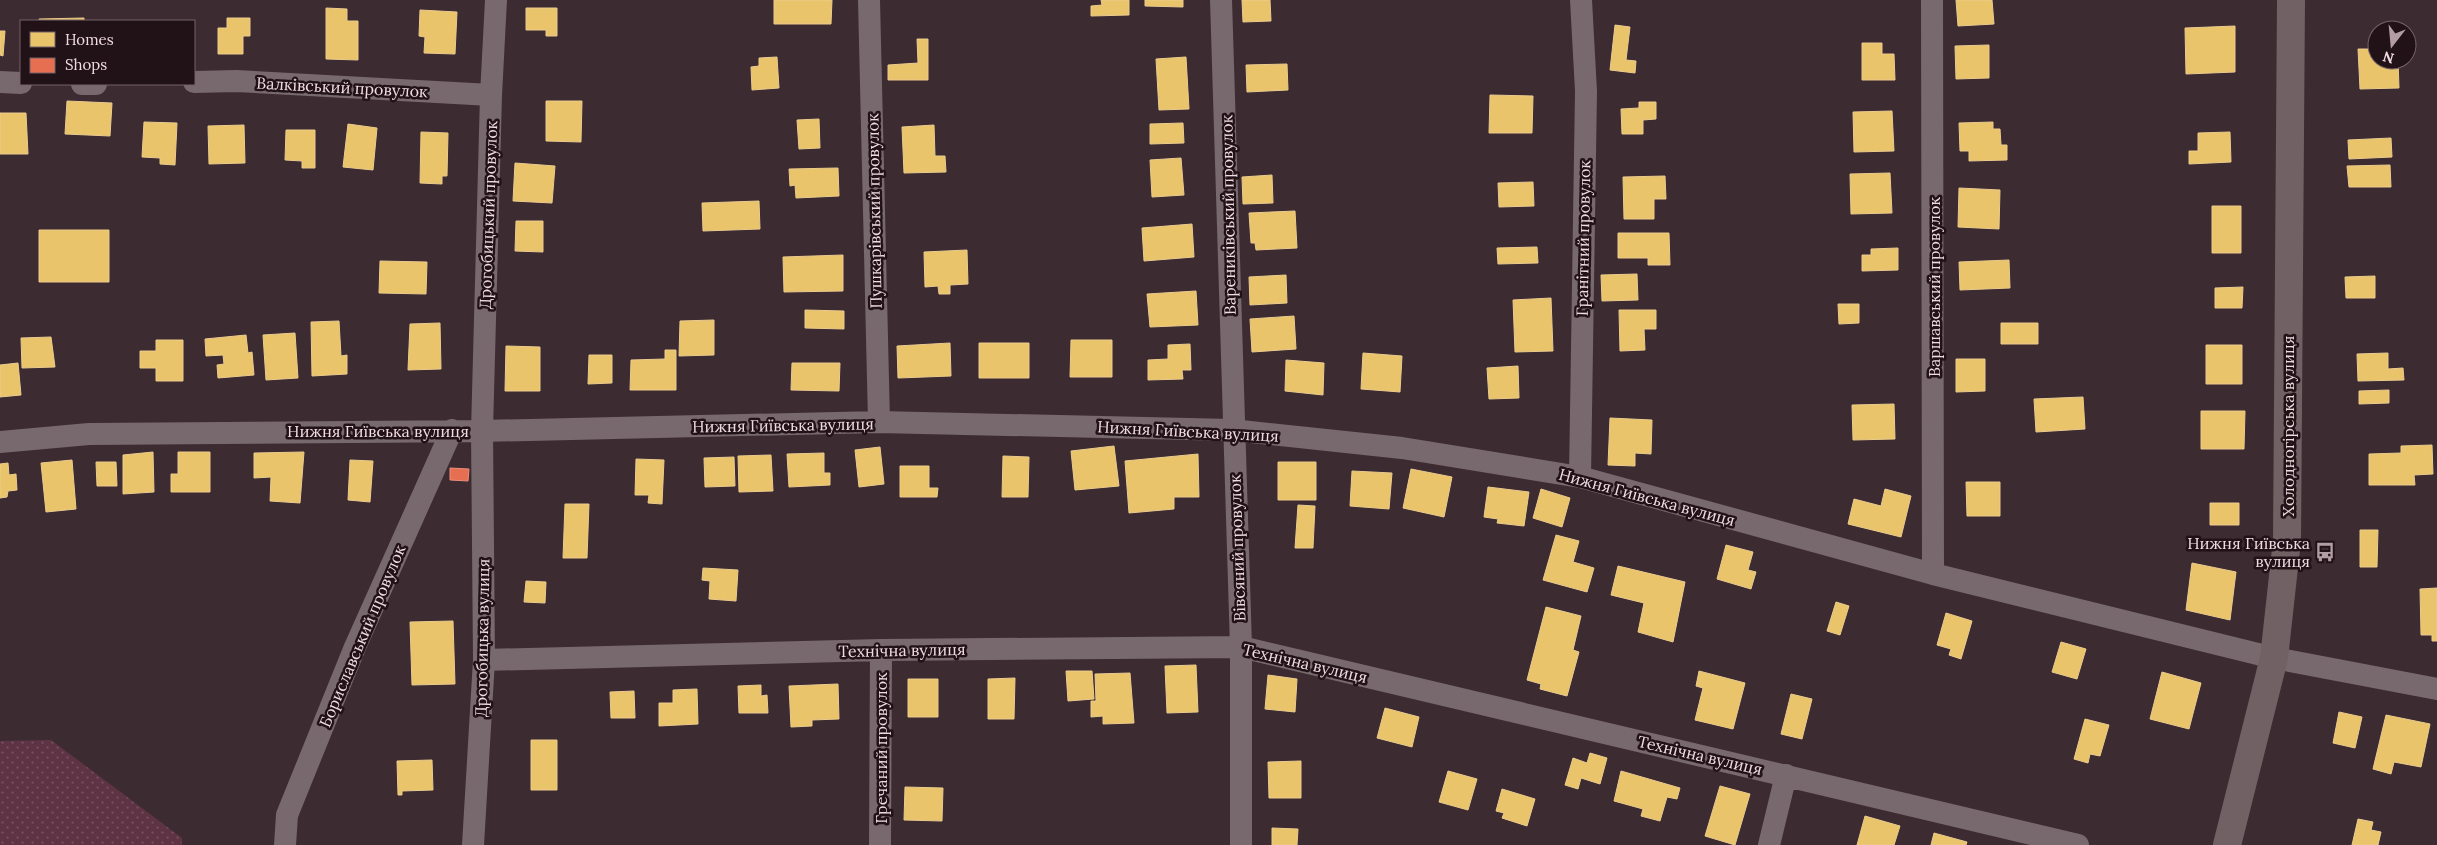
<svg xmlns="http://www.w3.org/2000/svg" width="2437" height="845" font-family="Lora,serif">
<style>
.grass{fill:url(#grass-dots)}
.homes{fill:#e9c46a;stroke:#ebcb8e}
.shops{fill:#e76f51;stroke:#ea8f7c}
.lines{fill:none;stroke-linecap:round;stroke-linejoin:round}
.minor{stroke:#78696e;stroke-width:22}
.secondary{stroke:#716164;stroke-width:28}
.labels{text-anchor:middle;stroke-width:5;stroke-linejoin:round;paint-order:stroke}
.street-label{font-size:16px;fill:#f1dbe2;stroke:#211218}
.poi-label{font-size:16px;fill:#f1dbe2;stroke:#211218;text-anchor:end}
</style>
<defs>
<pattern id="grass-dots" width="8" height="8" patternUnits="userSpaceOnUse" patternTransform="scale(1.25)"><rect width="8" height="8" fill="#5e3444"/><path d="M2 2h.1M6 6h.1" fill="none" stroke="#76515f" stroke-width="1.8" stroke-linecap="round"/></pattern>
</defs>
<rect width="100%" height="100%" fill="#3c2b31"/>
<path class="grass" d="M51 740 182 838V845H0V741Z"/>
<path class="homes" d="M774 0H832L831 24H774Z
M1101 0H1129V15L1091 16V6L1102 5Z
M1145 0H1183V7L1145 6Z
M1242 0H1270L1271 21 1243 22Z
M1956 0H1992L1994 24 1958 26Z
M326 8 347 9V21H358V60L326 59Z
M526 8H557V36H546V30H526Z
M420 10 457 12 455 54 424 53 425 37 419 36Z
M84 18V21H39V19Z
M227 18H250V36H243V54H218V28H227Z
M1615 25 1630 27 1626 60 1636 61 1635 73 1610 70Z
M2235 26V72L2186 74 2185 28Z
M0 31H5L3 56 0 55Z
M917 39H928V80H888V65L918 63Z
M1862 43H1882V54H1894L1895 80H1862Z
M1989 45V78L1956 79 1955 46Z
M2358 49H2377V60H2398L2399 88 2360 89Z
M777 57 779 88 752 90 751 67 759 66V58Z
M1186 57 1189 109 1159 110 1156 59Z
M1287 64 1288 90 1247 92 1246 65Z
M1490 95 1533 96 1532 133H1489Z
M67 101 112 103 110 136 65 134Z
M546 101H582L581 142 546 141Z
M1639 102H1656V119L1643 120V134H1622L1621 109 1639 108Z
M1892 111 1894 151 1854 152 1853 112Z
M0 113H26L28 154H0Z
M819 119 820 148 799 149 797 120Z
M144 122 177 123 175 165 160 164V158L142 157Z
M1993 122V129H2000L2001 145H2007V160L1969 161V151H1960L1959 123Z
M1183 123 1184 143 1150 144V124Z
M348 124 377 128 373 170 343 167Z
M244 125 245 163 209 164 208 126Z
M934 125 935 156H945L946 172 904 173 902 127Z
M286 130H315V168H302V161L285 160Z
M421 132 448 133 447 176H442V184L420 183Z
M2230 132 2231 162 2189 164V151H2198V133Z
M2391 138 2392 157 2349 159 2348 140Z
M1181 158 1184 195 1152 197 1150 160Z
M515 163 555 166 552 203 513 201Z
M2390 165 2391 187H2349L2347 166Z
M838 168 839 196 796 198 795 185 790 186 789 169Z
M1890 173 1892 213 1851 214 1850 174Z
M1272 175 1273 203 1243 204 1242 177Z
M1665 176 1666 199H1654V219H1624L1623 177Z
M1533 182 1534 206 1499 207 1498 183Z
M1959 188 2000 190 1999 229 1958 227Z
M759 201 760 229 703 231 702 203Z
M2212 206H2241V253H2212Z
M1295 211 1297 248 1256 250 1255 243H1251L1249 213Z
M516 221H543V252L515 251Z
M1192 224 1194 257 1144 261 1142 228Z
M39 230H109V282H39Z
M1618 233H1669L1670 265H1648V258H1618Z
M1537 247 1538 263 1498 264 1497 248Z
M1898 248V270L1862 271V255H1871V249Z
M967 250 968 284 950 285V294H939L938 286 925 287 924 252Z
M843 255V291L784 292 783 257Z
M2009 260 2010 288 1960 290 1959 262Z
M380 261 427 262 426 294 379 293Z
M1637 274 1638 300 1602 301 1601 275Z
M1286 275 1287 303 1250 305 1249 277Z
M2375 276V298H2346L2345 277Z
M2243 287 2242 308H2215V288Z
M1196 291 1198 325 1150 327 1147 294Z
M1551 298 1553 351 1515 352 1513 300Z
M1838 304H1859V323L1839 324Z
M805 310 844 311V329L805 328Z
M1619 310H1656V329H1644L1645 350 1620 351Z
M1294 316 1296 349 1252 352 1250 319Z
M714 320V355L679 356 680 321Z
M339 321 341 356 347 355V374L312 376 311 322Z
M440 323 441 369 408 370 410 324Z
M2001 323H2038V344H2001Z
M295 333 298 378 266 380 263 335Z
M246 335 248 353 252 352 254 375 218 378 217 365 224 364 223 355 206 356 205 339Z
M51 337 55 367 22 368 21 338Z
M156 340H183V381H156V368H140V351H156Z
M1071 340H1112V377H1070Z
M950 343 951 376 898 378 897 346Z
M979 343H1029V378H979Z
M1190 344 1191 370H1182L1183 379 1148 380V360L1168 359V345Z
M2206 345H2242V384H2206Z
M506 346 540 347V391H505Z
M665 350H676V390H630L631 360 665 359Z
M1363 353 1402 356 1400 392 1361 389Z
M2388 353V369L2403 368 2404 380 2358 381 2357 354Z
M589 355H612V383L588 384Z
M1956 359H1985V391L1956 392Z
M1286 360 1324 363 1323 395 1285 391Z
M18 363 21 395 0 397V365Z
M792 363H840L839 391 791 390Z
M1518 366 1519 398 1489 399 1487 368Z
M2389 390V403L2359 404V391Z
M2083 397 2085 429 2036 432 2034 399Z
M1894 404 1895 439 1853 440 1852 405Z
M2201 411H2245L2244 449H2201Z
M1610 418 1652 420 1651 454 1635 453V466L1608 465Z
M2432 445 2433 474 2414 475 2415 485H2369V454L2401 453V446Z
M1114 446 1119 486 1075 490 1071 451Z
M880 447 884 484 859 487 855 450Z
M153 452 154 492 123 494V455Z
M178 452H210V492H171V474H178Z
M304 452 300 503 270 501 271 477 254 478V453Z
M824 453V473H830V485L789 487 787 454Z
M1198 454 1199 497H1174V509L1129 513 1125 461Z
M771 455 773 491 739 492 738 456Z
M1003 456 1029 457 1028 497H1002Z
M734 457 735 486 705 487 704 458Z
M636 459 664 460 662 504 648 503 649 495H635Z
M72 460 76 509 46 512 41 463Z
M350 460 373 461 370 502 348 500Z
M96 462H116L117 486H97Z
M1278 462H1316V500H1278Z
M8 463 9 475 16 474 17 490 8 491 7 497 0 498V464Z
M900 466H929V488H938L937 497H900Z
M1411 469 1452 477 1444 517 1403 508Z
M1352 471 1392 473 1389 509 1350 506Z
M1966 482H2000V516H1967Z
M1488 487 1529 492 1524 526 1497 523 1498 519 1484 517Z
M1541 489 1570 498 1562 527 1533 518Z
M1885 489 1911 496 1901 537 1848 524 1854 499 1881 506Z
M2210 503H2239V525H2210Z
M565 504H589L587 558H563Z
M1298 505 1315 506 1313 548H1295Z
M2360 530H2378L2377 567H2360Z
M1556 535 1579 541 1573 562 1594 568 1587 592 1543 580Z
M1726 545 1753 552 1748 570 1756 572 1751 589 1717 579Z
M2192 563 2236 572 2230 620 2186 610Z
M1618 566 1685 582 1673 642 1638 632 1644 603 1611 595Z
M703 568 738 570 736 601 709 599 710 581 702 580Z
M526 581 546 582 545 603 524 602Z
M2437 588V641H2432V635H2421L2420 589Z
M1836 602 1849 606 1840 635 1827 631Z
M1546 607 1581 616 1573 650 1579 652 1567 696 1540 689 1541 684 1527 680Z
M1946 613 1972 621 1961 659 1949 655 1951 649 1937 645Z
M453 621 455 684 412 685 410 622Z
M2061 642 2086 649 2077 679 2052 672Z
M1196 665 1198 712 1167 713 1165 666Z
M1066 671H1092L1094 699 1068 701Z
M1699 671 1745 683 1733 729 1695 720 1703 688 1696 686Z
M2162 672 2201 683 2189 729 2150 719Z
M1130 673 1134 723 1103 724V716L1091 717V701H1096L1095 674Z
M1268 675 1297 679 1295 712 1265 709Z
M1015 678 1014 719H988V679Z
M908 679H938V717H908Z
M838 684 839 719 812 720V726L791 727 789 686Z
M761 685V696L767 695 768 713H739L738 686Z
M697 689 698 724 659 726V703H673V690Z
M634 691 635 718H611L610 692Z
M1791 694 1812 699 1802 739 1781 734Z
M1385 708 1419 717 1412 747 1377 738Z
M2339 712 2362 717 2355 748 2333 743Z
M2386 715 2430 724 2421 767 2394 762 2391 774 2373 769Z
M2085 719 2109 725 2100 756 2090 754 2088 763 2074 759Z
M531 740H557V790H531Z
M1590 753 1607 758 1600 784 1581 778 1578 789 1565 785 1573 758 1587 763Z
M432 760 433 790 402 791V795H398L397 761Z
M1301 761V798H1269L1268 762Z
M1448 771 1477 779 1468 810 1439 802Z
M1621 771 1680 788 1677 799 1667 797 1660 821 1641 816 1643 809 1614 801Z
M1720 786 1750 794 1735 845 1705 836Z
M905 787 943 788 942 821 904 820Z
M1502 789 1535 799 1527 826 1502 818 1504 813 1496 811Z
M1865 816 1900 826 1894 845H1857Z
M2358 819 2373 822 2371 830 2381 832 2378 845H2352Z
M1272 828 1298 829 1297 845H1272Z
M1934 833 1967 842 1966 845H1931Z"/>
<path class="shops" d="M450 468 469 469 468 481 450 480Z"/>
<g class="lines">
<path class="minor" d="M869 0 879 422
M1221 0 1241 647V845
M1932 0 1933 574
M0 82 21 83
M194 82 236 81 491 95
M82 84H96
M0 442 89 434 482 431 879 422 1232 430 1402 448 1580 477 1933 574 2274 658 2437 689
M1580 477 1586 91 1581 0
M484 660 881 650 1241 647 2078 845
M285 845 287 815 355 647 452 430
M473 845 484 660 482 431 491 95 496 0
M880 845 881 650
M1769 845 1786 775"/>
<path class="secondary" d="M2227 845 2274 658 2287 540 2291 0"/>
</g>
<defs>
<symbol id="bus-bare" viewBox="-9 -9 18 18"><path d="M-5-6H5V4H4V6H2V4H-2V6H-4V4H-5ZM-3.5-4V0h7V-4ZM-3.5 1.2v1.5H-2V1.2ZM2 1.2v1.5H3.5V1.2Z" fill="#b29da4" stroke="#211218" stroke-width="2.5" paint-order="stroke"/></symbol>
</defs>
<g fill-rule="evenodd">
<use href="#bus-bare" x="2311" y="538" width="28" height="28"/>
</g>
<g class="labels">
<g class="street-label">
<text transform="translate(342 87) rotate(3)" y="6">Валківський провулок</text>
<text transform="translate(874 211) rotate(-91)" y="6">Пушкарівський провулок</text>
<text transform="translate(488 215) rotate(-88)" y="6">Дрогобицький провулок</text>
<text transform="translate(1228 215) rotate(-91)" y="6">Варениківський провулок</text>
<text transform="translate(1583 238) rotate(-89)" y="6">Гранітний провулок</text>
<text transform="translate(1934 287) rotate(-90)" y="6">Варшавський провулок</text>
<text transform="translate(783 425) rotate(-1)" y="6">Нижня Гиївська вулиця</text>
<text transform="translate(2288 426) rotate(-90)" y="6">Холодногірська вулиця</text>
<text x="378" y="437">Нижня Гиївська вулиця</text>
<text transform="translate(1188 431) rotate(3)" y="6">Нижня Гиївська вулиця</text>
<text transform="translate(1647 497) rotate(15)" y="6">Нижня Гиївська вулиця</text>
<text transform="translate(1237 548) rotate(-92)" y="6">Вівсяний провулок</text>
<text transform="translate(362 636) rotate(-67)" y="6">Бориславський провулок</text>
<text transform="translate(482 638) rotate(-89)" y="6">Дрогобицька вулиця</text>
<text transform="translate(902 650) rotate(-1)" y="6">Технічна вулиця</text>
<text transform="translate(1305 663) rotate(13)" y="6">Технічна вулиця</text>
<text transform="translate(881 748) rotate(-90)" y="6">Гречаний провулок</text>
<text transform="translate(1700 755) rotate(13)" y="6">Технічна вулиця</text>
</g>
<g class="poi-label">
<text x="2310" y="549">Нижня Гиївська<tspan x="2310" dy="18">вулиця</tspan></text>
</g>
</g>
<rect x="20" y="20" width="175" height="65" fill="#211218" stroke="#746269"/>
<rect x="30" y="32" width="25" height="15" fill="#e9c46a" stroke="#746269"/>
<text x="65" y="45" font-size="15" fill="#f1dbe2">Homes</text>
<rect x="30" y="58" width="25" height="15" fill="#e76f51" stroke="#746269"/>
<text x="65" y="70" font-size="15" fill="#f1dbe2">Shops</text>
<g transform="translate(2392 45) rotate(196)"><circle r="24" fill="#211218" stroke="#746269"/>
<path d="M0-4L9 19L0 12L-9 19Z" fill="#b29da4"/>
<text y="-8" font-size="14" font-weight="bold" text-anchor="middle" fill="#f1dbe2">N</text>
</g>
</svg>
